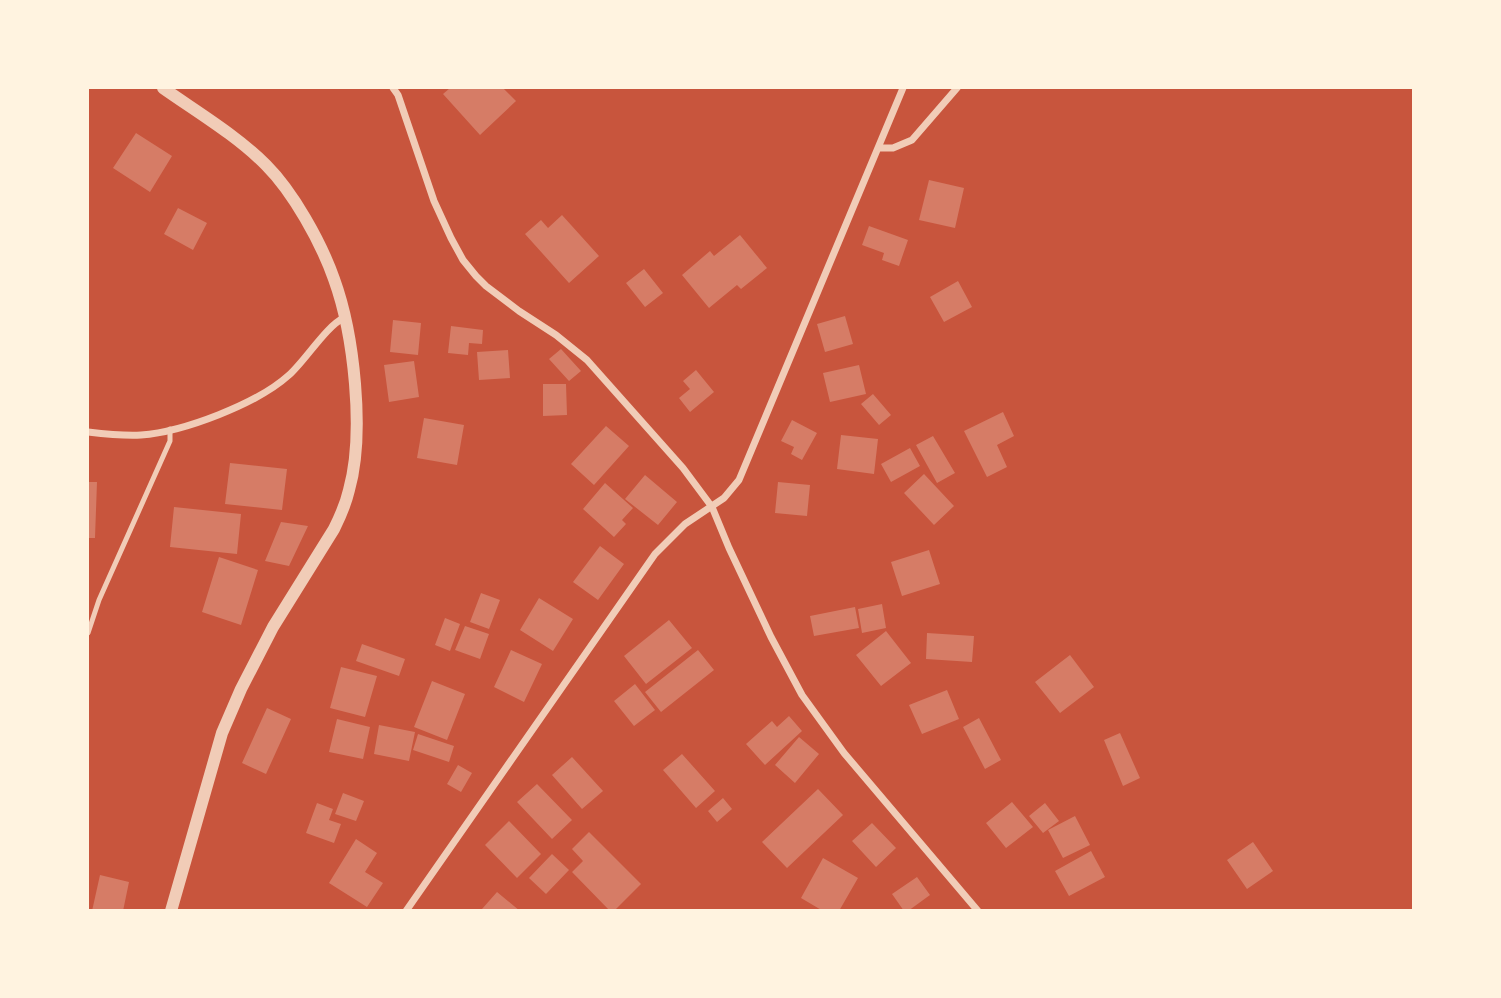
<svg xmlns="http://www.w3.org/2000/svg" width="1501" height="998" font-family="Roboto,sans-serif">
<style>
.building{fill:#d67c66}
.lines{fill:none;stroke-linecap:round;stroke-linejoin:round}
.service{stroke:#f1ccb7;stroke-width:5}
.minor{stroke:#f1ccb7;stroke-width:7}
.tertiary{stroke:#f1ccb7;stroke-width:12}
</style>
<rect width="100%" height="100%" fill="#c8553d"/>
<path class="building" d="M450 88H503L516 101 480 135 443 94Z
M136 133 172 156 150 192 113 168Z
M929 180 964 188 955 228 919 220Z
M178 208 207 223 193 250 164 234Z
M562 215 599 256 569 283 525 234 541 220 548 228Z
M869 226 908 240 899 266 882 260 884 253 862 245Z
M740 235 767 268 741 289 737 285 709 308 682 275 710 251 714 256Z
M644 269 663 293 645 307 626 283Z
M958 281 972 307 944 322 930 297Z
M845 316 853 344 825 352 817 324Z
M393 320 421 323 418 355 390 352Z
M451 326 483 330 482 344 469 343 468 355 448 353Z
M561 349 581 371 569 381 549 359Z
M508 350 510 378 479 380 477 352Z
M414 361 419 397 389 402 384 365Z
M859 365 866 394 830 402 823 373Z
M696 370 714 392 690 412 679 398 690 389 683 381Z
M543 384H566L567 415 543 416Z
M873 394 891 415 879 425 861 404Z
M1003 412 1014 436 997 445 1007 467 987 477 964 431Z
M424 418 464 425 457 465 417 458Z
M792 420 817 433 802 460 791 454 794 447 781 441Z
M606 426 629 446 594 485 571 464Z
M841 435 878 439 874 474 837 469Z
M933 436 955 473 937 483 916 445Z
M910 448 920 466 891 482 881 464Z
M230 463 287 469 282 510 225 504Z
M924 474 954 506 934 525 904 493Z
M645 475 677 502 658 525 625 499Z
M88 482H97L95 538H88Z
M778 482 810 485 807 516 775 513Z
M605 483 633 508 622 520 626 524 614 537 583 509Z
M174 507 241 514 237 554 170 547Z
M281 522 308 526 289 566 265 561Z
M600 546 624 564 598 600 573 582Z
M929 550 940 584 902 596 891 562Z
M219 557 258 570 241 625 202 612Z
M481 593 500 600 489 629 470 622Z
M539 598 573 619 553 651 520 630Z
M882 604 886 628 862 633 858 609Z
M855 607 859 628 814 636 810 616Z
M445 618 460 624 450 651 435 645Z
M669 620 692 648 646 684 624 656Z
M465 626 489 634 480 659 455 650Z
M886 631 911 663 881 686 856 655Z
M927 633 974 636 972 662 926 659Z
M362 644 405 659 399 676 356 661Z
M511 650 542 664 524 702 494 687Z
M698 650 714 670 661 712 645 692Z
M1070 655 1094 687 1060 713 1035 682Z
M341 667 377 676 365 717 330 708Z
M432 681 465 694 447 740 414 727Z
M635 684 655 710 634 726 614 701Z
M947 690 959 719 922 734 909 705Z
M267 708 291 719 266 774 242 763Z
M789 716 802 731 765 765 746 744 772 721 777 727Z
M979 718 1001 760 985 769 963 727Z
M337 719 370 727 363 759 329 752Z
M379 725 415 732 409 761 374 754Z
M1120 733 1140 778 1123 786 1104 740Z
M418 734 454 746 449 762 413 750Z
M799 737 819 754 795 783 775 765Z
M682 754 715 791 696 808 663 770Z
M572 757 603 791 582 809 552 775Z
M458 765 472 773 461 792 447 784Z
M537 784 572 820 552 839 517 802Z
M818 789 843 815 787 868 762 842Z
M343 793 364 801 356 821 335 814Z
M723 798 732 809 717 822 708 811Z
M1012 802 1033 827 1006 848 986 823Z
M317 803 333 809 329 820 341 824 334 843 306 833Z
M1045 803 1059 821 1043 833 1029 816Z
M1075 816 1090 845 1063 858 1048 830Z
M509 821 541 854 517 878 485 845Z
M872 823 896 848 876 867 852 841Z
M589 832 641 884 614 911H610L572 872 583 861 572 849Z
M356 839 377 853 365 872 383 883 367 907 329 883Z
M1253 842 1273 871 1247 889 1227 860Z
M1091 851 1105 877 1069 896 1055 871Z
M552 854 569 870 546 894 529 878Z
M823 858 858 878 839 911H823L801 898Z
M100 875 129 882 123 911H92Z
M917 877 930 895 908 911H904L892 894Z
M497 892 520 911H484L482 909Z"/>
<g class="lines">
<path class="service" d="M88 633 99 600 170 441V429"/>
<path class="minor" d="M393 88 398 95 434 201 451 238 463 260 476 276 486 286 519 311 556 335 587 360 683 468 712 507 729 548 771 637 802 695 844 753 978 911
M878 148H893L912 140 957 88
M88 432C105 434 123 436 141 435 183 432 257 404 289 375 305 361 327 325 344 318
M406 911 655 554 685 524 724 498 739 480 903 88"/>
<path class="tertiary" d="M163 88C197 112 236 135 266 165 293 192 321 242 334 279 354 334 365 433 349 490 346 503 340 517 334 529L273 627 241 689 222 733 171 911"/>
</g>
<rect width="1501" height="998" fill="none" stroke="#fff3e0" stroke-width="178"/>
</svg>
